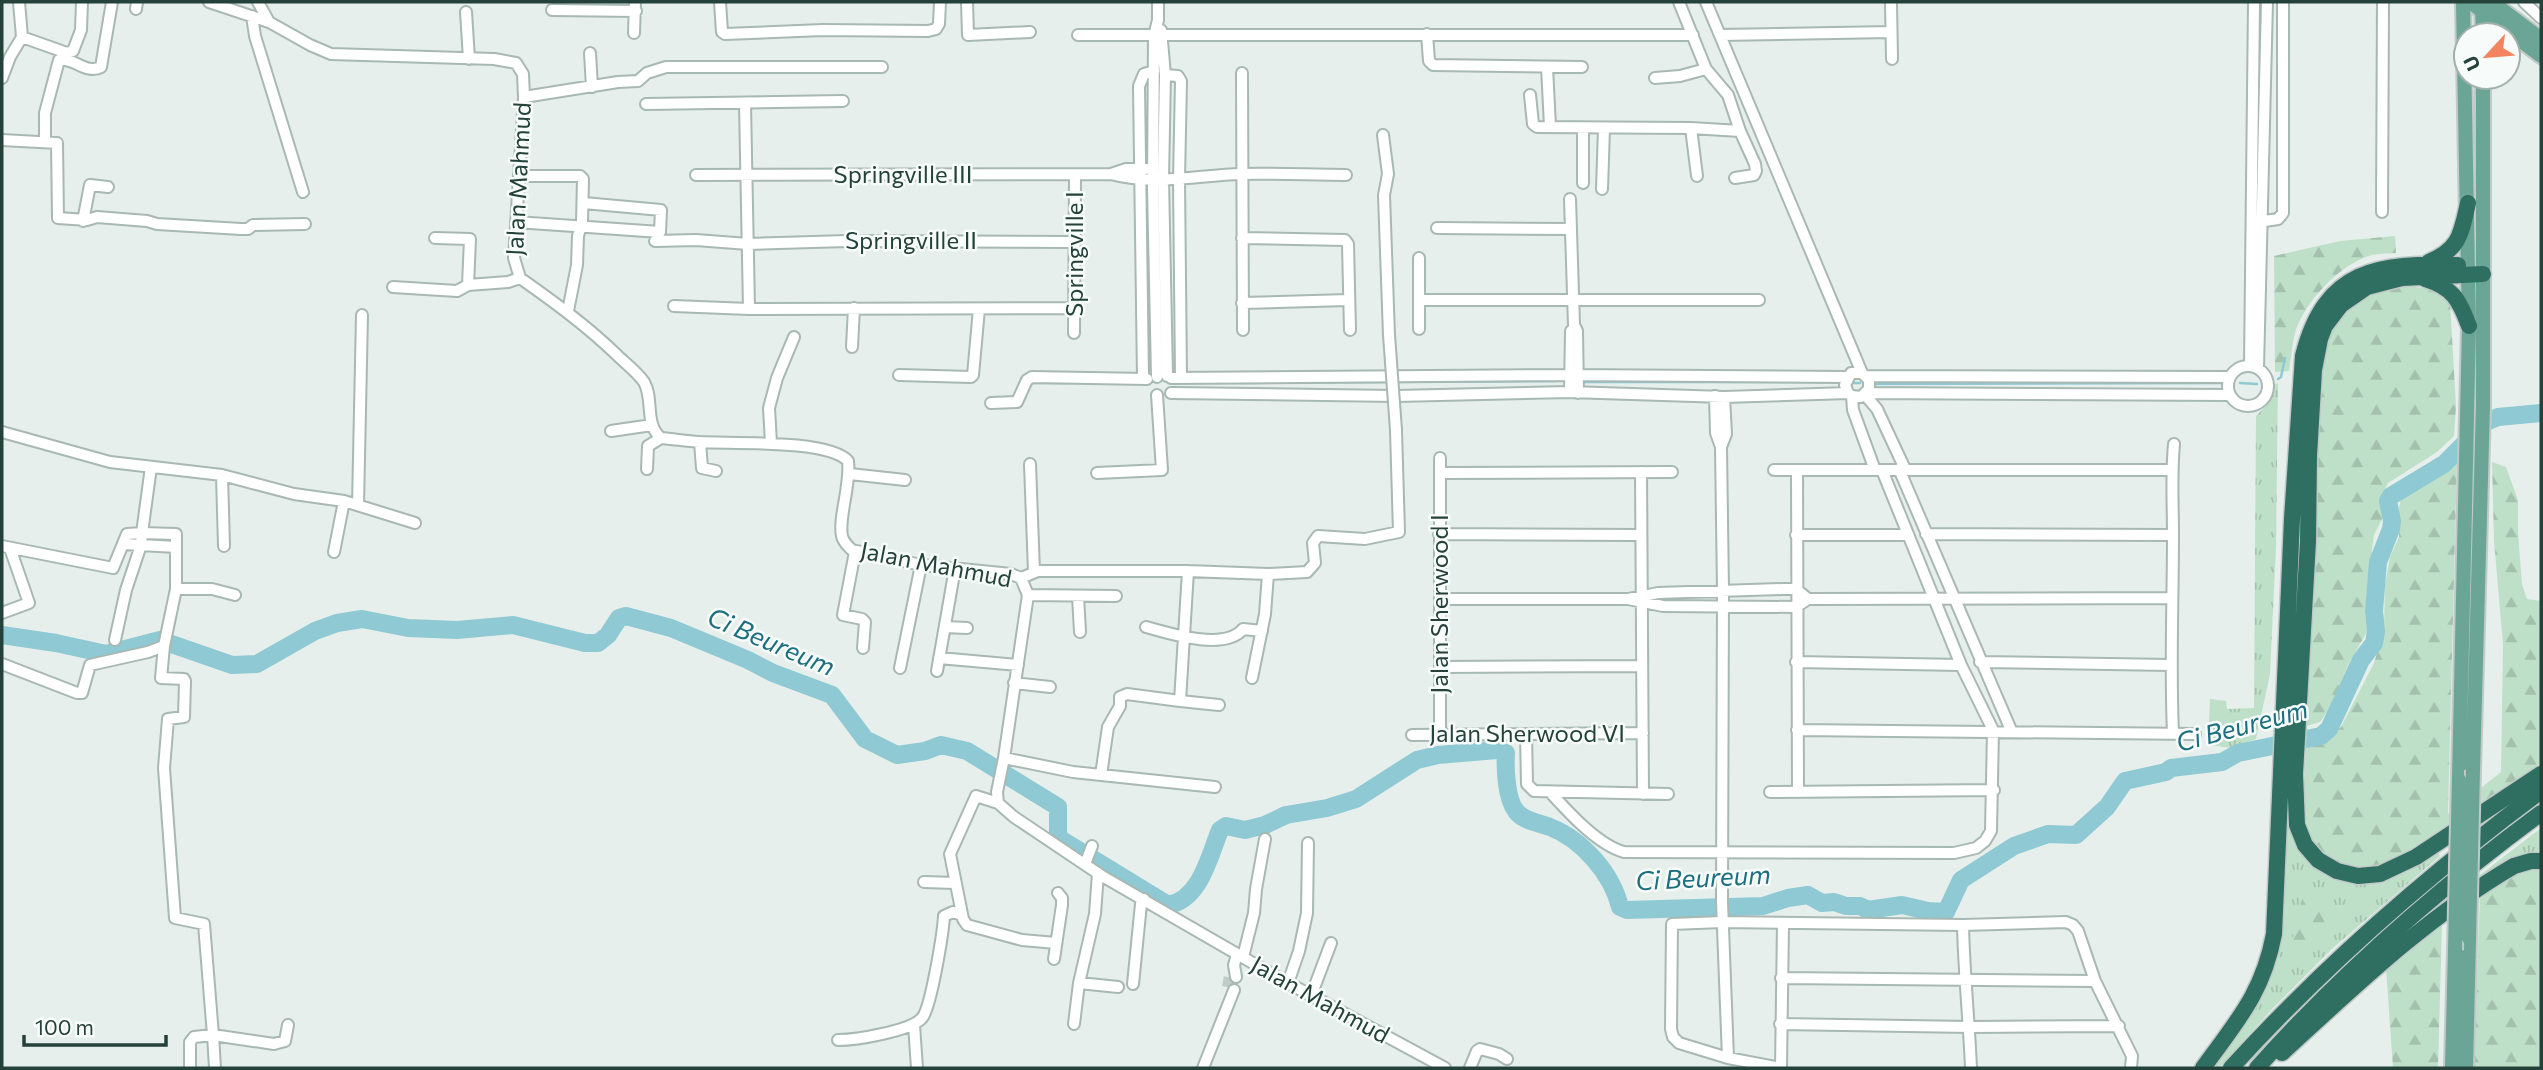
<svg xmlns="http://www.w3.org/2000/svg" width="2543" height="1070" font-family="Commissioner,sans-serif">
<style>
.grass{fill:url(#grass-tufts)}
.forest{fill:url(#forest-firs)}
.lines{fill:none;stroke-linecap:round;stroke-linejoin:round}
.stream{stroke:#8ec9d4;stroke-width:2.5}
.river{stroke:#8ec9d4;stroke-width:18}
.minor-tunnel{stroke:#bfccc8;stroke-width:10;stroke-dasharray:10 5;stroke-linecap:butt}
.minor-casing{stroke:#a8b8b2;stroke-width:14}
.major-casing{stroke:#c2cac8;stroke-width:18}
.highway-casing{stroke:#c2cac8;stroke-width:19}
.minor{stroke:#fff;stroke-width:10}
.major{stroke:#6aa596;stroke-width:14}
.highway{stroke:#2f6f62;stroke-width:16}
.minor-bridge-casing{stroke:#a8b8b2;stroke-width:14;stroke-linecap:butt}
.major-bridge-casing{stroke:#c2cac8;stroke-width:18;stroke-linecap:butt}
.minor-bridge{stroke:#fff;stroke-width:10}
.major-bridge{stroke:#6aa596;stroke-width:14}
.labels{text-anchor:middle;stroke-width:5;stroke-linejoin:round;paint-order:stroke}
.street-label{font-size:24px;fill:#24423a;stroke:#f7fbf9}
.water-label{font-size:26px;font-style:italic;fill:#1c6f80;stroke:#f7fbf9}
</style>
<defs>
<pattern id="grass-tufts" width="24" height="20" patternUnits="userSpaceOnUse" patternTransform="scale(1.75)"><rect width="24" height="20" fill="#bfe0c8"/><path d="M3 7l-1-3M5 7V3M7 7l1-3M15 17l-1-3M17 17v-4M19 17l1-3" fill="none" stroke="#a4c1ad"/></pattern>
<pattern id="forest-firs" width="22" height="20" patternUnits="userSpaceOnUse" patternTransform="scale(1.75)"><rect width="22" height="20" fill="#bfe0c8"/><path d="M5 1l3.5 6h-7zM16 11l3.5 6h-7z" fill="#a4c1ad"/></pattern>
</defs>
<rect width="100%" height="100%" fill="#e6efeb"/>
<path class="grass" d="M2278 383 2276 547 2270 674 2256 739 2232 748 2208 745 2210 699 2226 701 2227 709 2254 708 2256 416C2267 405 2273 400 2274 384Z
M2288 813C2293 824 2293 839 2300 849 2340 906 2390 883 2437 851L2440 856 2333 948 2272 1009 2219 1068H2210L2275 958 2283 912V815Z
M2541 828V855L2478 881 2476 878Z"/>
<path class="forest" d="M2395 236 2396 253C2388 254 2377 253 2369 256 2339 265 2303 304 2295 333 2292 345 2291 359 2289 371L2275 372 2274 256 2340 241Z
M2407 285 2440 292 2450 302 2456 406 2454 436 2437 452 2388 483 2382 496V519L2374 535 2368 578 2365 612 2367 632 2349 663 2330 708 2320 722 2306 726 2321 357C2324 347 2326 334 2331 325 2346 295 2378 291 2407 285Z
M2457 460 2448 814 2501 772 2503 644 2494 541 2492 462 2506 467 2518 500V532L2522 584 2527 599 2541 601V763L2385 866 2367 867 2338 864 2315 846 2303 816 2306 747 2320 744 2341 727 2374 663 2384 629 2385 585 2390 557 2399 537V507L2402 497C2413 492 2421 481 2429 477 2446 469 2442 477 2457 460Z
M2541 866V1068H2474L2480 894 2503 877Z
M2315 888C2328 898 2337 921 2333 937L2309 947 2296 945 2292 940C2298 923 2299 895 2315 888Z
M2442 925 2438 1068H2393L2386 968Z"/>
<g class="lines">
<path class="stream" d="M2278 379 2281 377 2285 358
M1395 382 1556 381
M1582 382H1835
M1031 383H1069
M1241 383 1388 382
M1850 383H1860
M2240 383 2257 384
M1875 384 2223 383"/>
<path class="river" d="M2 635 56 643 106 654 160 640 232 665 257 664 315 631 337 623 362 619 408 628 457 630 513 625 585 643H598L608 635 619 618 626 616 671 628 748 660 773 673 832 695 865 739 897 755 925 751 941 745 967 751 1058 807V833L1060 839 1168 905C1200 900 1209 857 1220 830L1226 826 1245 830 1265 825 1286 815 1327 808 1356 799 1417 760 1438 755 1497 750 1506 753C1505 767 1506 799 1516 811 1523 821 1539 823 1550 827 1583 840 1612 874 1620 907L1627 910 1763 906 1788 898 1808 895 1822 903 1834 902 1846 906H1860L1868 910 1902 905 1928 911 1946 912 1961 880 2014 846 2048 834 2076 835 2107 807 2125 781 2166 772 2171 768 2222 762 2238 753 2321 736 2329 729 2361 660 2374 643 2376 632 2374 611 2378 562 2391 529 2392 521 2388 501 2391 496 2444 464 2486 422 2498 417 2541 413"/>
<path class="minor-tunnel" d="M1227 987 1229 976"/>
<defs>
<path id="minor" d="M19 2 22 37
M209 2 269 22 310 45 331 54 494 59 516 63 523 74 524 97 514 258 520 278C554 302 587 326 617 355 626 364 637 372 644 382 654 399 644 424 661 438 673 439 686 441 699 442 730 444 828 439 848 461 851 485 838 518 842 536 843 542 848 546 852 550L921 565 1011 574 1021 578 1028 595 1004 758 997 792 998 803 1014 817 1102 876 1277 977 1445 1068
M258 2 269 22
M720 2 722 32 725 34 823 30 928 31 936 29 939 24 940 2
M967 2 968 35 1030 32
M1679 2 1706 69 1728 95 1740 131 1755 164 1756 171 1754 175 1735 178
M1706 2 1862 373
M1891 2 1892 59
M2524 2 2541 18
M136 9 137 2
M552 10 636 11
M466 12 469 59
M252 16 255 36 303 192
M1161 30 1165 75 1163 179 1167 376
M634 33 635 2
M1427 34 1429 61 1433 65 1582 67
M1078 35H1693
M1720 35 1891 32
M590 53 592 87
M1547 67 1550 126
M1242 73 1243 330
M1165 75 1178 76 1181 81 1179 179 1181 378
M2 78 10 57 22 37 67 53 73 51 81 30 82 2
M1655 78 1680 76 1706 69
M1530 95 1533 124 1537 127 1691 128 1740 131
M524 97 618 82 638 81 647 73 666 67H882
M646 104 843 101
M745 104 749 309
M1583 128V183
M1691 128 1697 176
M1383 135 1388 174 1384 195 1389 335
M2 140 57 143 58 218 87 220 97 217 147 221 157 224 241 229H248L253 225 305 224
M45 141V113L59 60C74 57 86 75 101 67L112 2
M1111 174 1126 169H1146
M696 175 1111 174C1154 186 1198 175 1242 174 1276 173 1311 175 1346 175
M519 176H580L583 179 582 222 578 236 577 265 568 311
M1602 189 1604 128
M1570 199 1574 325 1577 331 1578 393
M2382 212 2383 2
M83 221 90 185 108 187
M516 222 660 232 661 210 584 203
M2258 222 2278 219 2283 213V2
M1437 228 1570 229
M435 238 470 239 468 285
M1242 238 1345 240 1348 244 1350 330
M655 241 696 240 748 244 847 241 1073 242
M1419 258V329
M393 287 457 291 468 285 508 282 520 278
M1420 300H1759
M1242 303 1348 300
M674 306 749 309 1073 308
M1074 333 1075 175
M852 347 854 308
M2228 386a20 20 0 1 1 40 0a20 20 0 1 1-40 0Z
M2250 366 2254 2
M2258 368 2267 2
M899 375 971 377 973 375 979 309
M1866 376 2230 377
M1157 377 1153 187 1154 36 1158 20V2
M1143 378 1139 86 1144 74 1154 71
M1171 378 1570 375 1847 377
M1570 392 1571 331
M1171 393 1396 396 1570 392 1724 397 1848 393
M1867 393 2230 395
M1865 395 1877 409 1905 469
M1715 396 1716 433 1721 447 1726 434 1724 397
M1852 396 1861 397 1869 389V380L1862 373H1851L1845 385 1848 393 1852 396 1853 410 1875 470
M991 403 1017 402 1027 380 1032 377 1147 379
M611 431 652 425
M2 432 110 462 222 475 294 494 344 501 415 523
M700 442 702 468 716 471
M771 443 769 408 777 378 794 337
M1721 447 1723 590 1722 902 1728 1058
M1030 464 1034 572
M151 467 142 533 176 534V589L164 646 161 678 184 679 185 681 184 717 168 719 164 768 175 918 204 924 213 1035 194 1037 190 1042V1068
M647 469 648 446 661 438
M1899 469 2011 730
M1774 470H2171
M1797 470 1798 792
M1641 472 1643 794
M1097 473 1162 470 1157 395
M1440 473 1672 472
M850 474 905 480
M222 475 224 546
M358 505 362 315
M1439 534 1640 535
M1926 534 2173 535
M1796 535H1908
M123 544 176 547
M2 546 113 568 127 534 142 533 141 545 126 590 115 640
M334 552 344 501
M855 552 843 615 862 619 865 622 863 648
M1021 578 1038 571H1188L1268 574 1307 572 1315 563 1313 543 1318 536 1365 539 1399 532 1396 430
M176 589H212L235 595
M1028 595 1116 596
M1078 596 1080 632
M1440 599H1628L1658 593 1783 589H1796L1808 599
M1628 599 1663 606 1796 607 1808 599 2172 598
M2 613 29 603 10 548
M945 627 967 628
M1146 627C1171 634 1225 651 1243 629L1262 631
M939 658 1018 665
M1796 662 1961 665
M1980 662 2170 665
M2 664 77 693H82L90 665 148 652 164 646
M1440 667 1642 666
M900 668 921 565
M937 671 955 568
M1252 678 1265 614 1268 574
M1014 683 1050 687
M1180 701 1219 705
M1797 730 2195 734
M2173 733C2170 667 2173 601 2173 535 2173 504 2171 475 2174 444
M1440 734V458
M1526 734 1527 784 1534 791 1668 794
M1412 735 1643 733
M1004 758 1073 772 1215 787
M1101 775 1108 727 1120 706V697L1127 694 1180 701 1188 571
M1550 792C1568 812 1598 845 1624 852L1954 853 1976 848 1985 841 1991 831 1993 730 1961 665 1882 470
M1770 792 1994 790
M998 803 976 796 950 854 963 919 967 925 1022 940 1056 943
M1085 864 1092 846
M924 882 955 883
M1963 925C1964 973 1969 1020 1971 1068
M1243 957 1254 913 1256 889 1265 839
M1054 959 1062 905V898L1058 893
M1236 977 1234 965 1237 954
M1781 978 2095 981
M1079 983 1118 987
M1288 983 1299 951 1307 913 1308 843
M1133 984 1141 904 1144 899
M1311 996 1331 943
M1074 1024 1079 983 1095 914 1098 873
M1780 1024 1970 1027 2119 1026
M914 1025 917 1068
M838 1040C856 1040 911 1031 922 1018 931 1008 943 933 944 916L953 912 962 915
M215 1068 213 1035 274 1044 285 1041 288 1025
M1203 1068 1234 990
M1470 1068 1477 1051 1480 1049 1499 1054 1507 1059
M1781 1068 1728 1058 1679 1043 1673 1037 1671 1029 1672 924 1722 922 1963 925 2066 922 2073 925 2078 931 2095 981 2132 1056 2131 1068
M1781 1068 1783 924"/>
<path id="major" d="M2470 2 2541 56
M2492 2 2541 39
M2482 7 2483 35
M2473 770 2483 405V77
M2459 780 2469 326 2463 2
M2452 1068 2455 950
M2466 1068 2469 938"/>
<path id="highway" d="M2429 262C2460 249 2461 234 2468 203
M2483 274 2402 278 2367 287 2341 305 2325 326 2320 339 2314 370 2309 456 2308 541 2295 774 2297 825 2305 845 2318 860 2337 871 2358 876 2380 874 2416 857 2541 774
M2425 279C2453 288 2459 299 2469 326
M2282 1053C2355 986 2428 916 2514 866L2531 861H2541
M2203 1068C2237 1021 2263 993 2274 934L2292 519 2303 356C2325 268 2378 263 2458 265
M2231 1068C2325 965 2429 874 2541 791
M2257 1068C2342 973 2438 889 2541 813"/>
</defs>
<use href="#minor" class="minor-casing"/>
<use href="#major" class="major-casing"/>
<use href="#highway" class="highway-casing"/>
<use href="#minor" class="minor"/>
<use href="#major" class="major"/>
<use href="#highway" class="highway"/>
<defs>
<path id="minor-bridge" d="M1389 335 1396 430"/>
<path id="major-bridge" d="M2469 938 2473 770
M2455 950 2459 780"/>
</defs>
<use href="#minor-bridge" class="minor-bridge-casing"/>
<use href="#major-bridge" class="major-bridge-casing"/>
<use href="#minor-bridge" class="minor-bridge"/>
<use href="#major-bridge" class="major-bridge"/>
</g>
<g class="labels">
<g class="street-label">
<text x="903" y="183">Springville III</text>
<text transform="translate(519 179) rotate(-87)" y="8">Jalan Mahmud</text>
<text x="911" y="249">Springville II</text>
<text transform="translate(1075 254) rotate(-90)" y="8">Springville I</text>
<text transform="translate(936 565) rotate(11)" y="8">Jalan Mahmud</text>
<text transform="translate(1440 604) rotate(-90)" y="8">Jalan Sherwood I</text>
<text x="1527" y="742">Jalan Sherwood VI</text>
<text transform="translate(1320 1000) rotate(29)" y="8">Jalan Mahmud</text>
</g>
<g class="water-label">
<text transform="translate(771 642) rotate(23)" y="9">Ci Beureum</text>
<text transform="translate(2242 726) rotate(-15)" y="9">Ci Beureum</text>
<text transform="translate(1703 878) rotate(-3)" y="9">Ci Beureum</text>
</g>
</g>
<rect width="2543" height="1070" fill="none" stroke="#24423a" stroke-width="7"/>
<g transform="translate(2487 56) rotate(244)"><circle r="33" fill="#f7fbf9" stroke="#a3b1ad" stroke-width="2"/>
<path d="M0-5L12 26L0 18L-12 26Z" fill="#f4845f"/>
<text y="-10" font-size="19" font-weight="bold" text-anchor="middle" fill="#24423a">U</text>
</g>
<path d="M24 1035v10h142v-10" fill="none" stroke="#24423a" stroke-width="3.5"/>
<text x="35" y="1035" font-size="21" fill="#24423a" stroke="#f7fbf9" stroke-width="5" paint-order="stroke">100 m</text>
</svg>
